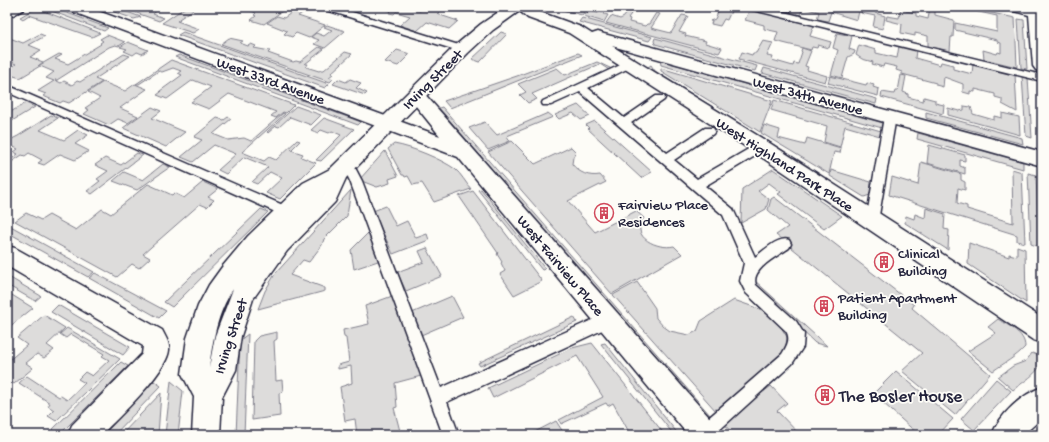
<svg xmlns="http://www.w3.org/2000/svg" width="1049" height="442" font-family="'Gochi Hand',sans-serif">
<style>
.green{fill:#dddcdb;stroke:#807f8b}
.lines{fill:none;stroke-linecap:round;stroke-linejoin:round}
.service-casing{stroke:#22223b;stroke-width:3}
.minor-casing{stroke:#22223b;stroke-width:3}
.secondary-casing{stroke:#22223b;stroke-width:3}
.service{fill:#fdfcf7;fill-rule:evenodd}
.minor{fill:#fdfcf7;fill-rule:evenodd}
.secondary{fill:#fdfcf7;fill-rule:evenodd}
.labels{text-anchor:middle;stroke-width:3.5;stroke-linejoin:round;paint-order:stroke}
.street-label{font-size:15px;fill:#22223b;stroke:#fdfcf7}
.poi-label{font-size:15px;fill:#22223b;stroke:#fdfcf7;text-anchor:start}
.near-poi-label{font-size:18px;fill:#22223b;stroke:#fdfcf7;text-anchor:start}
</style>
<rect width="100%" height="100%" fill="#fdfcf7"/>
<filter id="ink" filterUnits="userSpaceOnUse"><feTurbulence type="fractalNoise" baseFrequency=".025" numOctaves="2"/><feDisplacementMap in="SourceGraphic" scale="8" xChannelSelector="R" yChannelSelector="G"/><feConvolveMatrix kernelMatrix="1 2 1 2 8 2 1 2 1" color-interpolation-filters="sRGB"/></filter>
<g filter="url(#ink)">
<path class="green" d="M41 7H51L108 28 104 31Z
M100 7H113L141 17 134 19Z
M120 7H146L151 8 161 7 153 14 164 18 159 21Z
M186 7H197L179 19H180L177 21 199 29 193 33 162 23Z
M255 7 281 8 288 7 264 24 251 20 256 16 254 15 256 13 249 10Z
M290 7H310L298 16 325 25 309 38 296 33 292 37 284 34 287 31 267 23 277 16 284 18 295 10Z
M380 7H407L420 11 424 7 429 9 431 7H444L437 14 458 21 449 29 427 22 417 31 400 25 410 16 396 12 394 14 389 13 391 11Z
M550 7H577L586 10 582 15Z
M602 7H606L602 12 605 13 604 14 608 15 604 22 584 16 589 11 598 13Z
M631 7H636L628 18 630 19 629 22 645 26 647 24H649L656 13 660 14 651 28 671 33 682 15 688 16 679 32 686 34 685 36 706 41 705 43 722 48 719 53 606 23 611 16 620 19 624 17Z
M720 7H733L727 20 724 19 720 26 711 24 712 21H710L715 19Z
M735 7H742L814 25 810 36 831 42 829 48 818 45 817 48 812 47 811 50 775 41 778 32 764 29V25L745 20 749 11Z
M790 7H860L857 20 831 12 828 21 817 19 819 12 803 8 800 15 788 12Z
M863 7H876L875 13 885 16 883 29 873 27 875 16 861 13Z
M901 7H907L906 11 916 13V16L928 19 930 7H935V15L954 20 953 37H951L950 51 928 46V36L915 33V36L901 33 902 24 886 20 887 16 899 18Z
M965 7 1015 18 1017 67 984 59 983 50 997 54 998 52 1001 53V43L997 42V40L955 30V23L997 32V16L965 9Z
M36 8 100 33 92 37 29 15 23 19 20 17Z
M582 18 652 37 649 41 579 22Z
M1018 19 1024 20 1027 69 1021 68Z
M327 25 345 31 325 48 314 44 319 40 311 37 316 33 324 36 332 30 324 27Z
M183 32 329 84 325 88 178 35Z
M501 32 507 34 480 62 472 59Z
M837 33 852 36 849 49 855 51 854 54 848 57 842 78 831 75 838 50 833 48Z
M40 34 45 36 29 45 41 50 30 57 43 62 38 66 59 54 62 55 55 59 68 64 101 44 100 43 103 41 100 39 107 35 125 42 119 46 115 45 109 47 57 80H55L61 83 64 81 72 85 77 81 80 82 124 54 130 56 95 79 102 82 69 103 63 101 60 103 43 96 46 94 38 91 54 81 46 78 54 72 40 66 20 78 14 76 9 78 7 77V70L16 64 7 60V37L23 43Z
M229 38 243 41 240 43 248 46 251 44 256 46 254 48 270 51 268 53 293 62 296 61 300 62 319 47 324 49 305 64H308L306 67 319 71 321 70H324L345 52 352 54 331 73 333 74 329 77 333 79 330 82 221 44Z
M655 38 757 66 755 71 655 44 654 41Z
M763 41 773 43 767 56 773 57 772 60 793 66 794 63 798 64 802 52 801 51 802 48 811 51 805 66 808 67 807 70 827 76 825 82 739 59 742 52 752 55 753 53H756Z
M128 42 148 50 142 54 137 52 133 55 124 51 127 49 120 47Z
M859 45 876 50V53L897 58 899 46 916 50 915 58 940 65 941 62 953 65V69L972 74 973 64 1015 74 1017 112 1002 104V99L995 97V94L975 89V92L970 91V94L963 92V84L944 77 943 87 936 85V83L902 74V72L896 70 897 67 884 64 883 67 872 64 873 62 862 59 856 55Z
M397 50 410 54 398 66 385 62Z
M578 53 582 55 450 108 444 101 517 76Z
M179 55 361 122 358 125 175 57Z
M171 60 294 105 286 113 283 112 276 118 271 116 276 112 229 94 209 109 191 102 211 87 193 80 167 99 157 95 161 92 160 91 182 75 178 73 181 71 173 68 162 72 159 71 139 84H136Z
M660 60 883 123 882 128 661 65Z
M597 62 612 69 609 70 600 64 532 94 537 99 528 103 520 95 526 92 518 84 557 68 565 75Z
M651 65 655 71 810 167 808 169 653 71 648 67Z
M661 68 772 101 760 132 661 71Z
M764 68 877 99 876 104 762 73Z
M901 75 906 76 903 92 908 94V97L923 101 924 97 935 100V103L944 105 943 114 881 97 882 92 894 94 895 91H898Z
M830 76 866 85 867 83 874 85 873 87 879 89 878 96 828 83Z
M1022 76 1028 78 1032 138 1026 136Z
M338 79 346 82 350 79 361 83 356 88 367 93 365 95 333 84Z
M103 82 125 91 135 84 147 89 120 108 138 116 128 123 118 119 109 125 84 114 89 110 85 108 100 98 88 92Z
M774 100 881 131 880 136 845 126 840 147 824 142 827 126 771 110Z
M26 103 35 107 7 124V114Z
M578 105 590 116 581 120 573 113 559 119 555 115Z
M296 106 321 115 311 125 290 117 279 127 276 126 268 133 267 132Z
M964 106 971 107 973 114 994 120V116L1002 118V113L1019 117 1020 135 948 115V108L959 111 964 110Z
M152 107 161 111 152 118 185 132 166 147 123 128Z
M442 107 710 415 707 417 439 108Z
M926 112 1022 138 1023 144 926 118Z
M283 113 285 114 242 152 264 161 269 157 276 160 297 140 300 141 291 150 303 154 301 157 316 163 280 199 266 193 282 178 270 172 257 184 252 182 268 167 244 157 226 174 218 170 236 154 214 145 193 162 181 157 202 140 194 137 217 118 224 120 228 117 231 119 213 134 228 140 244 138 251 141Z
M548 113 553 117 507 136 510 141 488 150 469 128 485 122 497 135Z
M51 115 58 118 40 130 64 140 78 130 88 135 75 144 89 151 75 160 60 154 44 165 38 163 42 160 29 153 25 156 22 155 7 165V162L18 154 14 152 18 149 9 145 7 146V137L12 139 18 136Z
M324 118 354 129 321 161 316 160 341 135 332 131 329 133 321 130 318 133 311 130Z
M595 121 652 172 641 178 588 129 589 128 586 125Z
M764 125 780 130 778 138 805 145 807 138 841 148 840 153 834 152 829 174 761 133Z
M918 133 1023 162V169L917 139Z
M512 141 535 164 571 147 576 152 573 157 572 164C579 173 589 177 600 175L606 182 568 201 595 232 636 211 644 218C629 237 658 250 674 246L682 254 612 294 488 152Z
M394 144C412 147 441 159 455 169 461 174 466 183 471 189L434 202 422 183 413 185 408 176 405 177 404 175H402L388 149Z
M929 145 965 155V161L960 160V166L965 168V174L927 163Z
M385 151 398 176 389 179 390 183 377 187 359 180Z
M137 153 143 155 92 194 87 191 100 181 97 179 108 171 95 165 105 158 121 165Z
M921 162 961 174V180L965 182V190L958 188 957 203 967 206V209L1013 223 1012 169 1022 172 1025 243 1017 241V235L889 195 892 177 918 185Z
M163 164 170 167 137 190 113 181 124 172 143 180Z
M773 169 842 216 824 229 778 194 781 192 769 183 758 191 769 199 766 209 741 223 742 189Z
M831 170 871 182 870 195 864 197 830 176Z
M1028 173 1036 175 1039 247 1031 244Z
M203 182 218 189 208 197 214 200 207 207 200 204 143 254 150 258 139 268 132 264 117 277 15 221 26 213 41 220 49 215 76 230 102 209 111 214 148 184 172 195 174 193 184 198Z
M481 189 539 261 545 269 542 270 478 190Z
M351 190 347 216 324 239 322 245 309 262 303 260 290 275 325 288V291L258 309 265 291 275 274Z
M473 191 542 281 514 295 500 274 505 271 501 263 502 262 497 254 498 253 459 196Z
M774 197 914 305 912 308 990 374 955 415 902 371 922 353 776 235 788 227 768 210 771 199Z
M386 206 396 226 407 221 416 238 427 234 429 240 393 254 373 211Z
M926 208 945 214 944 229 949 230 948 250 905 223 906 216 914 219 915 214 925 218Z
M261 209 268 212 172 307 164 302Z
M7 224 94 272 88 277 7 232Z
M370 231 381 260 354 269 351 250Z
M969 243 1009 257V254L1017 256V246L1025 249 1026 303 968 264Z
M427 248 442 276 406 291 397 272 424 262 419 251Z
M95 273 166 311 159 318 89 278Z
M753 274 756 277 753 279 827 346 815 343 750 281Z
M7 276 41 296 35 301 7 285Z
M637 282 655 308 656 318 663 326 670 331 689 335 697 331 701 321 734 300 768 312 778 322 787 337 786 345 782 354 716 411 613 295Z
M7 292 33 308 8 328 7 327Z
M395 295 421 376 395 383 397 407 394 408 401 435H357L355 419 345 421 340 387 352 383 351 366 338 369V365L349 362 346 338 344 337 343 330 369 324 365 306Z
M452 296 463 317 421 335 412 313Z
M58 305 130 347 123 355 51 312Z
M44 315 65 328 47 345 54 350 44 358 37 354 26 363 33 368 14 384 7 379V362L27 345 17 338Z
M574 317 577 322 480 366 478 363Z
M998 319C1009 326 1025 333 1025 347 1016 357 1004 363 993 371L968 351 996 333 988 327Z
M67 328 120 359 56 421 48 416 54 410 48 406 50 403 19 383 27 376 59 397 61 396 67 400 85 383 78 379 85 372 92 376 109 360 102 356 104 354 71 334 66 338 60 334Z
M277 332V339L274 341 276 381 282 380 283 392 279 393 280 416 252 420 254 341 259 336Z
M248 334 244 435H236L240 340Z
M592 343 665 435H627L629 432 613 403 608 406 606 403 561 424 559 420 603 397 577 356 493 398 488 388 572 348Z
M605 343 679 435H674L601 344Z
M1032 353 1042 357C1042 372 1024 381 1013 390L998 377 1013 366 1026 361Z
M121 362 128 366 59 435H47Z
M896 371 953 419 938 435H919L873 394Z
M996 379 1011 391 974 430 961 419Z
M154 381 161 386 114 435H103Z
M171 381 183 391 178 435H165Z
M771 386 787 403 777 411 800 435H734L723 423Z
M161 393 158 435H121Z
M556 421 563 432 556 435H529Z"/>
<g class="lines">
<defs>
<path id="service" d="M321 7H336L465 47 467 49 465 51H459L323 9Z
M747 7H763L1042 75V81L749 9Z
M629 61 634 64 633 66 588 88 624 118 656 96H664L665 98 664 100 631 123 667 153 705 128H713L715 131 713 134 674 160 697 179 757 144H765L767 147 765 150 705 186 733 209 755 257C764 251 778 236 789 240L791 244 789 248C778 256 750 269 756 285L796 321 804 334 803 347 792 364 714 435H696V433L698 427 782 354C787 346 791 339 786 331L746 293 740 281 744 263 723 215 580 92 551 105H543L542 103 543 101Z
M7 85 292 209 293 212 292 215 287 217 282 215 7 92Z
M890 113 894 114 896 117 878 221 877 225 872 226 867 225 866 221 884 117 886 114Z
M347 159 351 160 362 181 441 388 603 315 608 313 613 315 615 320 613 325 447 402 459 435H443L350 181 341 163 343 160Z"/>
<path id="minor" d="M7 7H26L23 10 7 18Z
M65 7H87L440 136 407 95 410 91 416 89 422 91 716 425 720 435H688L458 157 68 10Z
M515 7H533L540 12 581 27 592 34 598 32 604 34 1042 152V166L612 46 768 142 1042 318V343L1033 340 754 152 569 33 528 18Z
M1007 7H1042V71L1036 70 1033 66 1029 15 1010 10Z
M7 246 15 248 162 330C165 336 170 343 169 350 167 372 118 418 101 435H68L72 425 142 354 143 346 7 266Z
M1042 387V418L1023 435H992C1000 414 1021 395 1042 387Z"/>
<path id="secondary" d="M506 7H524L521 10 493 30 468 53 346 178 335 202 287 251 253 299 241 336 236 370 222 397 220 435H192L194 397 182 374 187 338 198 306 209 285 222 267 248 236 303 183 330 169 456 45 481 24ZM233 289 215 336 209 368C213 339 217 314 233 289Z"/>
</defs>
<use href="#service" class="service-casing"/>
<use href="#minor" class="minor-casing"/>
<use href="#secondary" class="secondary-casing"/>
<use href="#service" class="service"/>
<use href="#minor" class="minor"/>
<use href="#secondary" class="secondary"/>
</g>
</g>
<defs>
<symbol id="building-ring" viewBox="-11 -11 22 22"><circle r="9.5" fill="#fdfcf7" stroke="#d1495b" stroke-width="1.5"/><path d="M-4-6H4V6H1V3H-1V6H-4ZM-2.5-4.3h1.7v1.8h-1.7ZM.8-4.3h1.7v1.8H.8ZM-2.5-1h1.7V.8h-1.7ZM.8-1h1.7V.8H.8Z" fill="#d1495b"/></symbol>
</defs>
<g fill-rule="evenodd">
<use href="#building-ring" x="593" y="202" width="22" height="22"/>
<use href="#building-ring" x="873" y="251" width="22" height="22"/>
<use href="#building-ring" x="813" y="295" width="22" height="22"/>
<use href="#building-ring" x="814" y="384" width="22" height="22"/>
</g>
<g class="labels">
<g class="street-label">
<text transform="translate(432 79) rotate(-45)" y="5">Irving Street</text>
<text transform="translate(271 80) rotate(20)" y="5">West 33rd Avenue</text>
<text transform="translate(808 95) rotate(15)" y="5">West 34th Avenue</text>
<text transform="translate(785 164) rotate(33)" y="5">West Highland Park Place</text>
<text transform="translate(561 265) rotate(50)" y="5">West Fairview Place</text>
<text transform="translate(230 336) rotate(-72)" y="5">Irving Street</text>
</g>
<g class="poi-label">
<text x="618" y="209">Fairview Place<tspan x="618" dy="17">Residences</tspan></text>
<text x="898" y="258">Clinical<tspan x="898" dy="17">Building</tspan></text>
<text x="838" y="302">Patient Apartment<tspan x="838" dy="17">Building</tspan></text>
</g>
<g class="near-poi-label">
<text x="839" y="401">The Bosler House</text>
</g>
</g>
<rect width="1049" height="442" fill="none" stroke="#fdfcf7" stroke-width="24"/>
<rect x="12" y="12" width="1025" height="418" fill="none" stroke="#22223b" stroke-width="1.5" filter="url(#ink)"/>
</svg>
